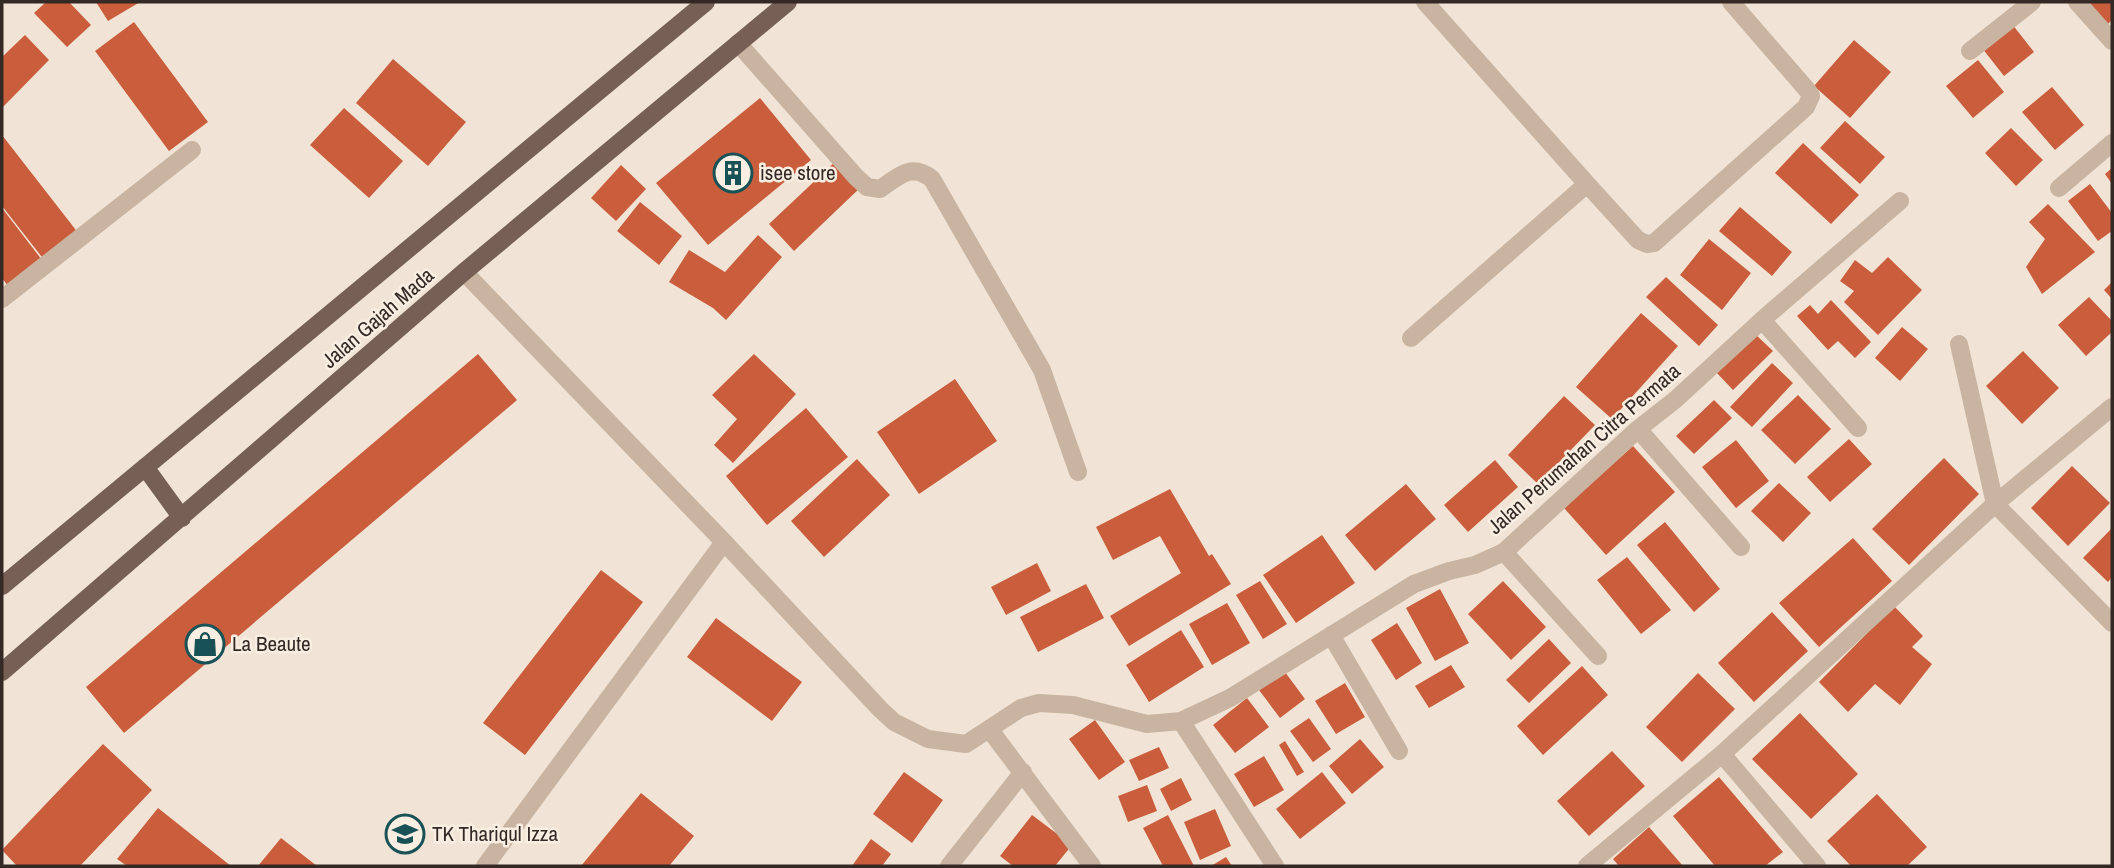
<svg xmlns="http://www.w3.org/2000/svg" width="2114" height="868" font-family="'Archivo Narrow',sans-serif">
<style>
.building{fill:#ca5d3b}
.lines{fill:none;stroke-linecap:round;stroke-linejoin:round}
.minor{stroke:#c9b4a2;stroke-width:18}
.major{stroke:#766055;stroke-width:18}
.labels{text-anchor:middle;stroke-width:5;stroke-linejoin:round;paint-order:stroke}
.poi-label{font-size:21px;fill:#342925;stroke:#f9eee2;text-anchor:start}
.street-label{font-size:21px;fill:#342925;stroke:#f9eee2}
</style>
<rect width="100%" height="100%" fill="#f1e4d6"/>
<path class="building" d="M46 2H69L91 25 67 47 34 13Z
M96 2H140L108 21Z
M2089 2H2112V20L2108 24Z
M134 22 208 122 169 151 95 51Z
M2012 24 2034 52 2004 76 1982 48Z
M25 35 49 60 2 108V57Z
M1854 40 1891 72 1850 118 1814 86Z
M393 59 466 122 428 166 356 103Z
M1978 60 2004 92 1973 118 1946 86Z
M2052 87 2084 125 2055 150 2022 112Z
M760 98 811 160 708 245 656 183Z
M344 108 403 161 369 198 310 145Z
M1845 121 1885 157 1860 184 1820 148Z
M2011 128 2043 160 2016 186 1985 153Z
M2 135 79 234 45 261 2 206Z
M1803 143 1859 195 1831 224 1775 173Z
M837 160 862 186 794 251 769 224Z
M621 165 646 189 616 221 591 198Z
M2112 168V184L2105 174Z
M2090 184 2112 213V231L2098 241 2068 201Z
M640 202 682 236 659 265 617 231Z
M2048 204 2095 252 2042 294 2026 267 2045 239 2029 222Z
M1740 207 1792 252 1772 276 1719 231Z
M2 208 42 260 8 286 2 278Z
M758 235 782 257 726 320 713 308 669 282 689 250 725 272Z
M1709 239 1751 273 1722 310 1680 275Z
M1888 257 1922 290 1878 335 1844 302 1854 291 1840 281 1855 260 1872 273Z
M1666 277 1718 325 1699 346 1646 297Z
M2112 282V299L2104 290Z
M2089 297 2112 321V332L2086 356 2058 325Z
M1831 300 1871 342 1855 358 1838 341 1828 350 1797 316 1810 305 1818 314Z
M1641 313 1678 346 1612 419 1576 387Z
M1902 327 1928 349 1900 381 1875 358Z
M1754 333 1773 351 1733 390 1715 371Z
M2023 351 2059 388 2022 424 1986 386Z
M478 354 517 400 124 733 86 687Z
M754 354 796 394 733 463 714 445 737 419 712 395Z
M1772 363 1793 383 1752 427 1730 407Z
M955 379 997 441 919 494 877 432Z
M1798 395 1831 429 1795 464 1761 430Z
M1564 396 1595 425 1538 484 1508 455Z
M1714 400 1732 418 1694 454 1676 436Z
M806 408 848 457 767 525 726 476Z
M1849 439 1872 464 1830 502 1807 477Z
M1736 440 1769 481 1736 508 1702 467Z
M1633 446 1675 492 1606 555 1564 508Z
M1944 458 1979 494 1909 565 1872 529Z
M857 459 890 495 824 557 791 521Z
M1495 460 1518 487 1468 532 1444 505Z
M2072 466 2110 503 2068 546 2031 508Z
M1779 483 1811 513 1783 542 1751 511Z
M1406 484 1436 519 1375 571 1345 535Z
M1170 489 1209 556 1212 554 1231 584 1129 646 1110 616 1181 573 1160 536 1113 560 1096 527Z
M1665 522 1720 589 1694 612 1637 545Z
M2112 528V577L2108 582 2083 558Z
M1322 535 1355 583 1296 623 1263 575Z
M1853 538 1892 581 1819 647 1779 603Z
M1627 557 1671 610 1641 634 1597 580Z
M1037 563 1051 591 1006 615 991 587Z
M601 570 643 602 525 755 483 723Z
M1260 581 1287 624 1263 639 1236 595Z
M1503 581 1546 627 1511 660 1468 614Z
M1086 584 1104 618 1038 652 1020 617Z
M1440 589 1469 643 1435 661 1406 608Z
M1227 603 1250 643 1212 665 1189 624Z
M1894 606 1923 636 1912 647 1932 664 1900 705 1875 684 1848 712 1819 682Z
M1772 612 1808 651 1754 702 1718 663Z
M716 618 802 682 772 721 687 657Z
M1397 623 1422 663 1396 680 1371 640Z
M1181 630 1204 667 1149 702 1126 665Z
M1549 639 1571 663 1529 703 1506 680Z
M1451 665 1465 687 1429 708 1415 686Z
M1582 666 1608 695 1543 755 1517 726Z
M1285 672 1305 699 1280 718 1259 690Z
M1698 673 1735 709 1682 762 1646 727Z
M1345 683 1365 717 1336 734 1315 701Z
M1247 698 1269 727 1235 753 1213 725Z
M1800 713 1858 774 1811 819 1752 759Z
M1309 718 1331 749 1313 762 1290 731Z
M1095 720 1125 762 1099 780 1069 739Z
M1360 739 1384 767 1352 794 1329 766Z
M1285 741 1304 772 1297 776 1279 745Z
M103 744 152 790 80 866H17L2 850Z
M1159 747 1169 768 1139 781 1129 760Z
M1612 751 1645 786 1589 836 1557 801Z
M1264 756 1284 790 1254 807 1234 774Z
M904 772 943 800 912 843 873 814Z
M1322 772 1346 803 1300 839 1276 809Z
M1719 777 1783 852 1765 866H1715L1673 816Z
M1181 778 1192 800 1171 811 1160 789Z
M1147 785 1157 811 1128 822 1118 796Z
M641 793 694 836 669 866H581Z
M1877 794 1927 847 1907 866H1851L1827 841Z
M158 808 231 866H127L117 859Z
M1215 809 1231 846 1200 860 1184 822Z
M1032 815 1072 845 1055 866H1013L1000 856Z
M1168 815 1194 866H1163L1143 828Z
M1649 827 1683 866H1619L1613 859Z
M281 838 317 866H258Z
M871 839 891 854 882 866H852Z
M1226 857 1232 866H1211Z"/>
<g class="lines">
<path class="minor" d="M2077 2 2112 41
M738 43 856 177 867 187 880 189C898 177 911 162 932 179L1042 370 1078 472
M1970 51 2032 2
M1587 184 1638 240 1647 244 1654 243 1806 107 1811 96 1808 91 1731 2
M2059 188 2112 143
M464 272 724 542 880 709 894 722 928 739 966 744 1021 708 1039 703 1073 705 1147 724 1181 721 1230 698 1414 584 1449 571 1475 565 1504 552 1638 429 1675 400 1762 320 1900 201
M2 299 192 150
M1762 320 1858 428
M1411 338 1587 184 1425 2
M1959 344 1995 504 2112 623
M1638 429 1741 547
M1504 552 1598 656
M1331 635 1399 751
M1181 721 1275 866
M990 730 1092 866
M1722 754 1817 866
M485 866 724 542
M949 866 1023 772
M1587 866 1722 754 1995 504 2112 407"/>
<path class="major" d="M145 467 182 518
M2 586 706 2
M2 672 464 272 788 2"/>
</g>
<defs>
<symbol id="building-ring" viewBox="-11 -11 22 22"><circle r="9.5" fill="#f9eee2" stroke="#195256" stroke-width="1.5"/><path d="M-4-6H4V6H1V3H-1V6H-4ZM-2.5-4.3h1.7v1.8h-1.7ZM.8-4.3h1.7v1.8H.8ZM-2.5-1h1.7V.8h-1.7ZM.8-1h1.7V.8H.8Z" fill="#195256"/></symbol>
<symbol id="shop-ring" viewBox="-11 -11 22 22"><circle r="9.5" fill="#f9eee2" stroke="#195256" stroke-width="1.5"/><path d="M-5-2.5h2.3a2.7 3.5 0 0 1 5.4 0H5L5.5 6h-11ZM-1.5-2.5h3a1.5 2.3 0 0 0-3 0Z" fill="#195256"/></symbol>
<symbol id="school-ring" viewBox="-11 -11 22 22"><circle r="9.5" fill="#f9eee2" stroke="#195256" stroke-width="1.5"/><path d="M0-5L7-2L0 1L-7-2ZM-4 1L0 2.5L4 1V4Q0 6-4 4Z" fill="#195256"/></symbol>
</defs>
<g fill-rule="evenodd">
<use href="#building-ring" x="711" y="151" width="44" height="44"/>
<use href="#shop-ring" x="183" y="622" width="44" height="44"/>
<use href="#school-ring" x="383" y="812" width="44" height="44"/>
</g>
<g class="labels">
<g class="poi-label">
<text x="760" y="180">isee store</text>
<text x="232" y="651">La Beaute</text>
<text x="432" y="841">TK Thariqul Izza</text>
</g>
<g class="street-label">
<text transform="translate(378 318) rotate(-41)" y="7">Jalan Gajah Mada</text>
<text transform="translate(1584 449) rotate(-41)" y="7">Jalan Perumahan Citra Permata</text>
</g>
</g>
<rect width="2114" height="868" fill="none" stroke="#342925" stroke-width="7"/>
</svg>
